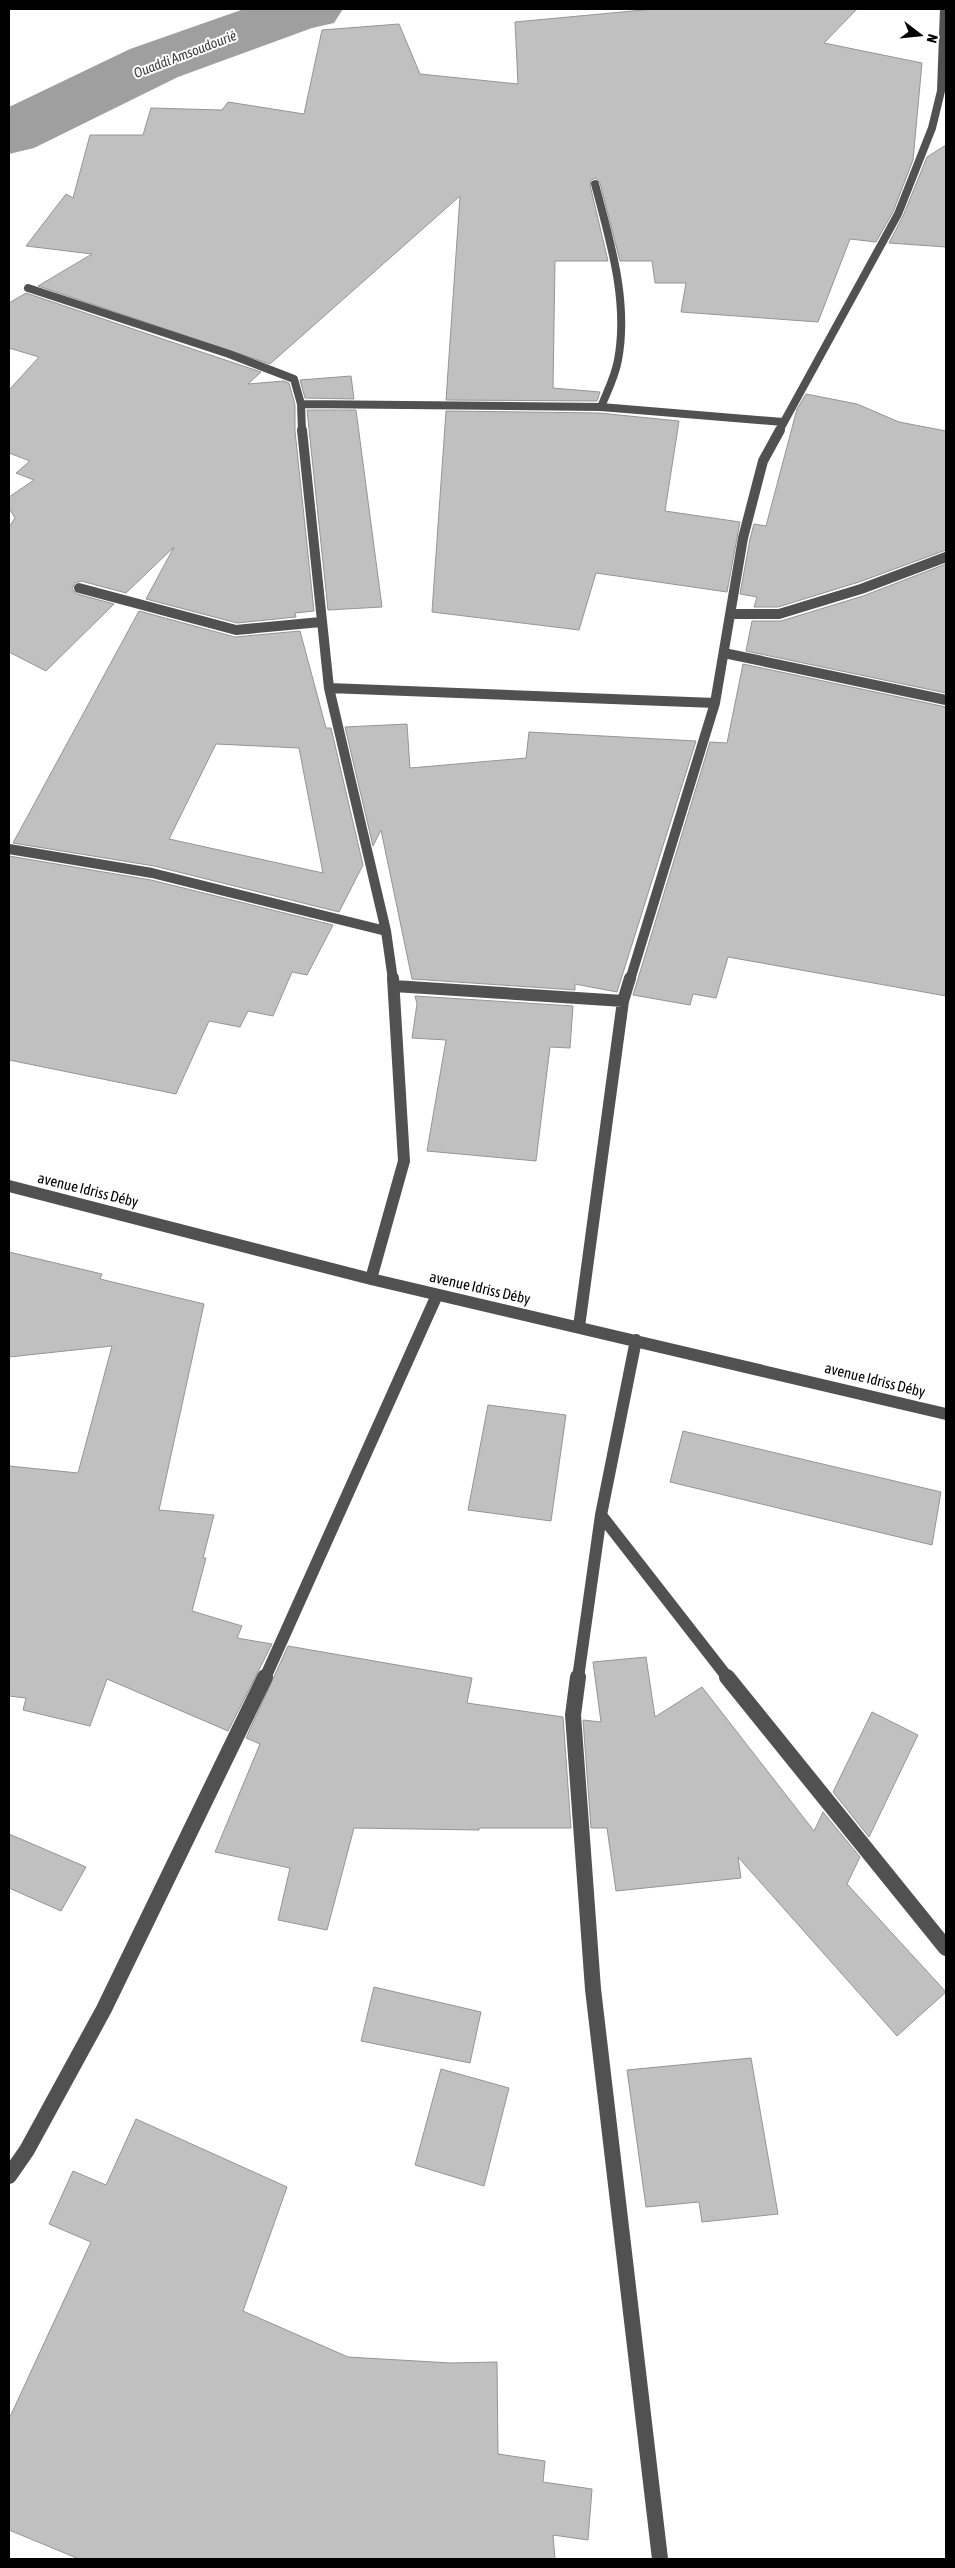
<svg xmlns="http://www.w3.org/2000/svg" width="955" height="2568" font-family="'Asap Condensed',sans-serif">
<style>
.lines{fill:none;stroke-linecap:round;stroke-linejoin:round}
.river{fill:#9f9f9f;fill-rule:evenodd}
.building{fill:#c0c0c0;stroke:#959595;fill-rule:evenodd}
.minor-far3{stroke:#515151;stroke-width:8}
.minor-far2{stroke:#515151;stroke-width:10}
.minor-far1{stroke:#515151;stroke-width:12}
.minor{stroke:#515151;stroke-width:16}
.labels{text-anchor:middle;stroke-width:4;stroke-linejoin:round;paint-order:stroke}
.far-water-label{font-size:14px;font-style:italic;fill:#404040;stroke:#fff}
.street-label{font-size:15px;fill:#000;stroke:#fff}
</style>
<rect width="100%" height="100%" fill="#fff"/>
<g class="lines">
<path class="river" d="M244 9H343L334 23 312 28 178 77 34 148 9 154V107L130 49Z"/>
</g>
<path class="building" d="M654 9H857L824 43 922 63 913 160 893 212 876 242 850 239 818 322 681 312 686 283H655L652 261H620L600 183 596 178 591 180 590 185 608 261H555L553 388 600 392 597 401 446 400 460 196 270 364 38 286 92 254 26 246 66 194 73 198 90 135H143L151 108 222 110 228 102 304 114 322 30 399 24 420 74 518 84 515 22Z
M946 145V247L889 243 903 216 927 157Z
M26 293 261 372 248 384 284 381 289 383 295 405V431L314 611 295 613 296 617 237 623 146 599 174 547 126 593 81 581 75 583 72 589 77 594 114 604 46 671 9 652V527L15 518 9 508V497L34 480 16 473 30 461 9 453V390L39 357 9 348V303Z
M351 376 354 399 305 398 300 380Z
M806 394 857 404 899 422 946 431V550L859 582 778 607H754L757 597 740 594 750 539 754 524 766 526 797 409Z
M307 410H356L382 607 328 610Z
M446 411 599 413 679 421 665 511 740 522 727 592 596 573 579 630 432 612Z
M946 564V693L746 651 752 621H781L863 596Z
M139 611 235 637 300 631 326 728H331L363 865 339 912 154 866 13 843ZM216 744 299 748 323 873 169 839Z
M743 664 946 707V996L728 957 716 998 693 994 690 1005 633 995 710 742 727 743Z
M407 724 410 768 526 758 529 732 696 741 617 992 575 984V990L412 979 381 830 373 846 345 727Z
M9 856 151 880 333 925 307 975 292 972 273 1016 248 1011 240 1027 209 1021 176 1094 9 1060Z
M415 996 573 1006 570 1048 550 1047 536 1161 427 1151 446 1040 412 1038 417 1004Z
M9 1252 102 1274 100 1279 204 1304 159 1510 214 1515 203 1558H206L192 1611 242 1626 237 1638 272 1644 228 1731 107 1679 90 1726 23 1710 26 1698 9 1696V1466L78 1473 112 1346 9 1357Z
M488 1405 566 1415 551 1521 468 1510Z
M683 1431 941 1492 932 1545 670 1482Z
M288 1646 472 1678 467 1703 563 1717 571 1828H479V1830L354 1828 327 1930 278 1920 290 1868 215 1852 260 1744 246 1738Z
M646 1657 655 1717 702 1687 814 1831 823 1812 860 1857 847 1884 946 1992 897 2036 738 1857 741 1878 616 1891 607 1828H591L583 1720 601 1722 593 1662Z
M872 1712 918 1735 869 1837 833 1792Z
M9 1834 86 1867 61 1911 9 1888Z
M374 1987 481 2012 470 2063 361 2041Z
M751 2058 778 2214 702 2222 699 2202 646 2207 627 2070Z
M441 2069 509 2088 484 2186 415 2165Z
M136 2119 287 2187 243 2311 348 2357 451 2363 497 2362 498 2454 545 2461 543 2482 592 2489 588 2540 553 2535 555 2559H79L9 2530V2419L91 2242 49 2224 73 2171 106 2185Z"/>
<g class="lines">
<path class="minor-far3" d="M595 184C610 241 629 301 618 360 615 377 607 392 601 407
M28 288 229 354 294 379 301 404 302 431
M301 404 601 407 783 422
M779 431 898 214 932 128 941 91 944 9"/>
<path class="minor-far2" d="M302 430 329 688 386 931 393 980
M79 588 236 630 321 622
M731 614H779L861 589 946 557
M724 653 946 700
M329 688 715 703
M9 849 152 873 386 931
M630 980 715 703 743 538 763 461 780 430"/>
<path class="minor-far1" d="M394 986 623 1001
M9 1186 371 1279 946 1414
M371 1279 404 1161 393 978
M579 1327 623 1001 630 978
M636 1340 601 1515 728 1678
M265 1678 437 1295
M578 1678 601 1515"/>
<path class="minor" d="M578 1677 573 1715 593 1989 660 2559
M727 1677 946 1948
M9 2176 27 2150 104 2009 265 1677"/>
</g>
<g class="labels">
<g class="far-water-label">
<text transform="translate(185 54) rotate(-21)" y="5">Ouaddi Amsoudourié</text>
</g>
<g class="street-label">
<text transform="translate(88 1190) rotate(14)" y="5">avenue Idriss Déby</text>
<text transform="translate(480 1288) rotate(13)" y="5">avenue Idriss Déby</text>
<text transform="translate(875 1380) rotate(14)" y="5">avenue Idriss Déby</text>
</g>
</g>
<rect width="955" height="2568" fill="none" stroke="#000000" stroke-width="20"/>
<g transform="translate(920 35) rotate(106)" stroke="#ffffff" stroke-width="4" paint-order="stroke">
<path d="M0-4L9 19L0 12L-9 19Z" fill="#000000"/>
<text y="-8" font-size="14" font-weight="bold" text-anchor="middle" fill="#000000">N</text>
</g>
</svg>
